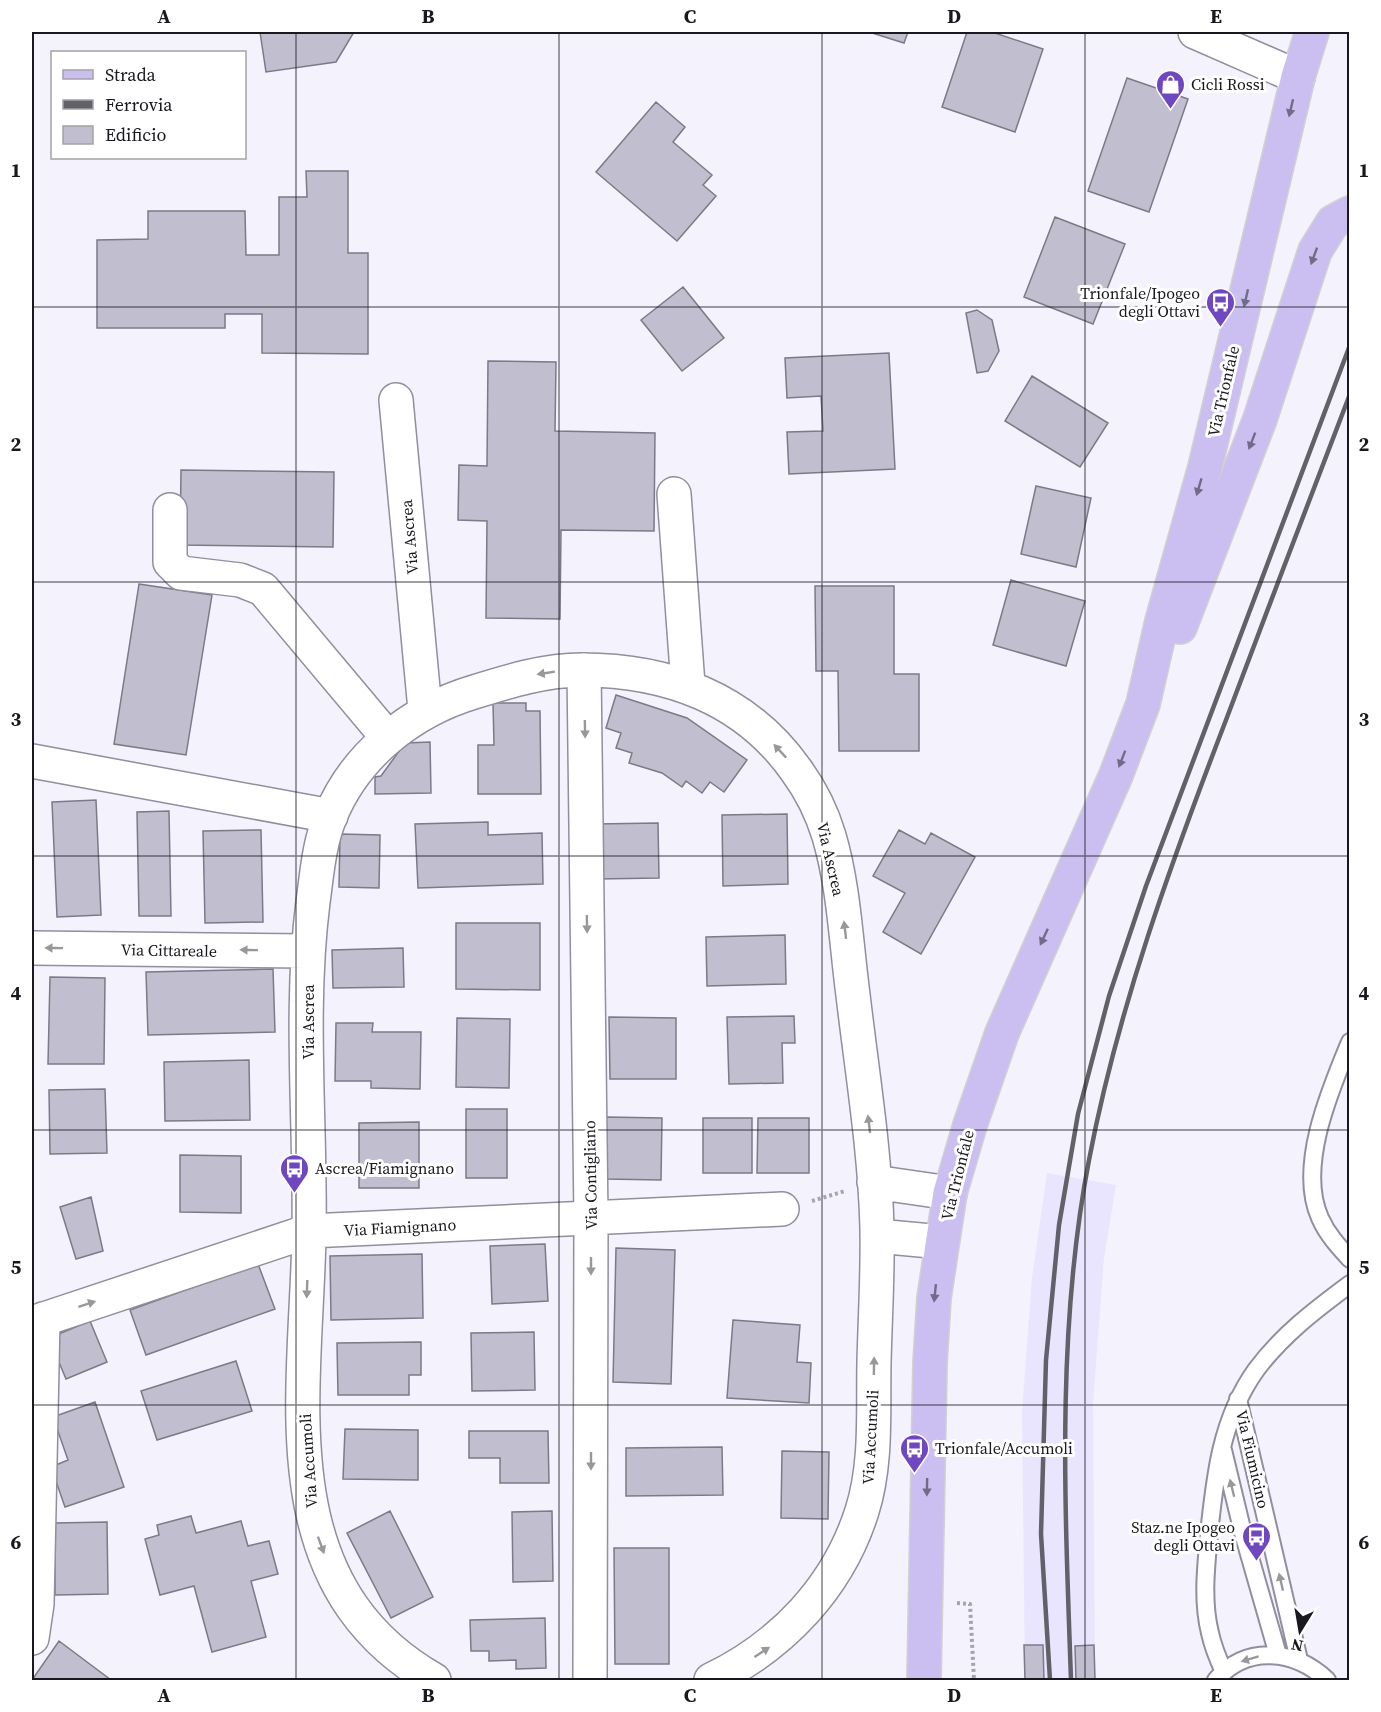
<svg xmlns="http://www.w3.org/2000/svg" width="1381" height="1712" font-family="'Source Serif 4',serif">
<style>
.built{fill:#eae5fe}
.building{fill:#c1becf;stroke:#7c7988;stroke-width:1.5}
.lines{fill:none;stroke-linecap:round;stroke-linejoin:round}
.lane-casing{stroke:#918e9e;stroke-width:20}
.street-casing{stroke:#918e9e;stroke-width:36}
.primary-casing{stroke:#d1d1d2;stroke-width:36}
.path{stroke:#a6a5ae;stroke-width:4;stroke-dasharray:3 3;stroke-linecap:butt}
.lane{stroke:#fff;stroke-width:16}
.street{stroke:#fff;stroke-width:33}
.primary{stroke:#cbbef1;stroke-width:33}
.rail{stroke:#626168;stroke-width:4.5}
.oneway{fill:#726b88}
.oneway2{fill:#98979a}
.grid{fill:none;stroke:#19181e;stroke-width:1.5;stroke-opacity:0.55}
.labels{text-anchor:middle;stroke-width:6;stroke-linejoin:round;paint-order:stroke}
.poi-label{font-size:16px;fill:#19181e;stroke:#fff;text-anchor:start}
.street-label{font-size:16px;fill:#19181e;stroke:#fff}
.neatline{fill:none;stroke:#19181e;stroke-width:2}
.grid-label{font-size:20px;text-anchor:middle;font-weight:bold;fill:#19181e}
</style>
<rect width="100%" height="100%" fill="#f4f2fd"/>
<path class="built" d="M1047 1173 1116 1185 1104 1258 1093 1403 1095 1680H1025L1022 1412 1032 1278Z"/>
<path class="building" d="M260 32H354L336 62 266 72Z
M869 32H908L904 43Z
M967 32H992L1043 49 1015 132 942 107Z
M1127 78 1188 99 1149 212 1088 191Z
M656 102 685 127 673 142 712 175 703 185 716 196 677 241 596 172Z
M306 171H348V253H368V354L262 353V314H225V328H97V240L148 239V211H245L246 255H279V197H307Z
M1055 217 1125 244 1093 324 1024 297Z
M683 287 724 338 682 371 641 320Z
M977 310 992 320 999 351 988 371 977 373 966 313Z
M889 353 895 469 789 474 787 432 823 431 821 396 787 398 785 358Z
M488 361 556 362 555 431 655 433 654 531 561 530 560 619 486 618 487 521 458 520 459 465 487 466Z
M1032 376 1108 423 1080 467 1005 421Z
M181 470 334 472 333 547 180 545Z
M1036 486 1091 498 1076 567 1021 554Z
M1011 580 1085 601 1066 666 993 645Z
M139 584 212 595 186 755 114 744Z
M815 586H894V674H919V751H839L838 671H816Z
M616 695 687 718 747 760 724 792 710 782 702 793 686 781 682 787 662 773 629 763 632 753 616 748 621 733 606 728Z
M493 703H526V711H540L541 794H478V745H494Z
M430 742 431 793 375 794V777L381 776 405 743Z
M96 800 101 915 57 917 52 802Z
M169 811 171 916H139L137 812Z
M787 814 788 884 723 886 722 815Z
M488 822V835L542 833 543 884 418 888 415 824Z
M658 823 659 878 597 879 595 824Z
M261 830 263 922 205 923 203 831Z
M899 830 925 844 931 833 975 857 921 954 883 932 905 893 873 876Z
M340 834 380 835 379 888 339 887Z
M456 923H540V990L456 989Z
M785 935 786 984 707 986 706 937Z
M403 948 404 987 333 988 332 950Z
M273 969 275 1032 148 1035 146 972Z
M50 977 105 978 104 1064H48Z
M794 1016 795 1043H782L783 1083 729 1084 727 1017Z
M609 1017 676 1018V1079H610Z
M457 1018 510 1019 509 1088 456 1087Z
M336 1023H373L372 1032H421L420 1089 371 1088V1081H335Z
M249 1060 250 1120 165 1121 164 1062Z
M105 1089 107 1153 50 1154 49 1090Z
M466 1109H507V1178H466Z
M606 1117 662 1118 661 1180 605 1179Z
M703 1118H752V1173H703Z
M758 1118H809V1173H757Z
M419 1122V1188H359V1123Z
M180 1155 241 1156V1213L180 1212Z
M91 1197 103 1251 76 1259 60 1207Z
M545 1244 548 1301 492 1304 490 1246Z
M616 1248 675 1250 671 1384 613 1382Z
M422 1254 423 1318 331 1320 330 1256Z
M258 1264 275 1309 146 1355 130 1310Z
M733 1320 800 1325 797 1362 811 1363 809 1403 727 1398Z
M90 1321 107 1362 66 1379 49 1338Z
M534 1332 535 1390 472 1391 471 1333Z
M421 1342V1375H409V1395H338L337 1343Z
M236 1361 252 1411 157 1440 141 1391Z
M95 1402 124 1487 65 1507 51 1467 68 1460 53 1417Z
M345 1429 418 1430V1480L343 1479Z
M469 1431H548L549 1483H500V1458H469Z
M722 1447 723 1495 626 1496V1448Z
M782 1451 829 1452 828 1519 781 1518Z
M390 1511 433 1597 391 1618 347 1533Z
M552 1511 553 1581 513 1582 512 1512Z
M191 1516 196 1533 241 1521 248 1546 269 1541 278 1574 251 1581 266 1637 212 1652 194 1586 160 1595 145 1539 159 1535 157 1525Z
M107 1522 108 1594 55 1595V1523Z
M614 1548H669V1664H615Z
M545 1618 546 1668 516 1669V1660L489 1661V1651H471L470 1620Z
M59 1641 111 1680H32Z
M1024 1645H1043L1044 1680H1025Z
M1094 1645 1095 1680H1076L1075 1646Z"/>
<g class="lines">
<defs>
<path id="lane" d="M1350 1042C1330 1090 1297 1167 1320 1218 1327 1234 1338 1246 1350 1259
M1238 1399 1299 1660
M1223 1450 1243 1533 1278 1655
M1224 1672C1218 1659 1213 1647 1210 1633 1202 1601 1206 1567 1209 1534 1215 1476 1221 1419 1256 1370 1282 1335 1315 1310 1350 1284
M1216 1680C1247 1644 1295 1650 1327 1680"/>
<path id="street" d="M1195 32 1298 77
M396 400 425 710
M674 494 688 685
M170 510V562L181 573 240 580 263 589 388 738
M584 670 591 1218 590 1680
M32 761 331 816
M32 948 307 951
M874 1182 950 1193
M877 1236 942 1242
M32 1323 309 1231 782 1209
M32 1638 37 1604 43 1319
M434 1680C266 1584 306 1397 309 1235 311 1124 299 1012 313 902 317 873 319 844 330 817 355 755 411 711 474 692 509 681 545 670 582 670 667 670 745 698 796 770 810 789 822 813 829 836 844 887 846 942 853 995 862 1072 875 1150 877 1228 878 1273 875 1318 874 1363 873 1412 877 1464 862 1511 838 1587 782 1646 711 1680"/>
<path id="primary" d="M1180 627 1260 419 1315 251 1333 222 1350 213
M924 1680 930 1363 934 1298 950 1193 970 1125 1002 1033 1116 775 1143 704 1162 621 1205 467 1298 77 1312 32"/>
</defs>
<use href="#lane" class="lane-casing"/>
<use href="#street" class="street-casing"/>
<use href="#primary" class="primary-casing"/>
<path class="path" d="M812 1201 845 1191
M957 1603 970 1604 974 1680"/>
<use href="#lane" class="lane"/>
<use href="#street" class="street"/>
<use href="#primary" class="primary"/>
<path class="rail" d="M1050 1680 1041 1534 1046 1360 1059 1225 1078 1114 1109 996 1146 886 1350 345
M1071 1680C1065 1507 1056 1331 1089 1160 1118 1008 1171 863 1226 720 1267 611 1308 503 1350 394"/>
</g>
<defs><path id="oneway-solid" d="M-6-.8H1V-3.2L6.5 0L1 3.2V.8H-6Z" transform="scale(1.5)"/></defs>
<g class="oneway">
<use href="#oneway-solid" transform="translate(1291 108) rotate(103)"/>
<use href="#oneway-solid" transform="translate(1314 256) rotate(110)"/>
<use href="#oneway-solid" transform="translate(1246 298) rotate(103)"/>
<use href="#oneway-solid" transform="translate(1252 441) rotate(111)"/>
<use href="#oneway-solid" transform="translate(1199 487) rotate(106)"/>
<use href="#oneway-solid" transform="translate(1122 759) rotate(111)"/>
<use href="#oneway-solid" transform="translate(1044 937) rotate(115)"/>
<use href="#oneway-solid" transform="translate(935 1293) rotate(96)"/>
<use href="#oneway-solid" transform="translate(927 1487) rotate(91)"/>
</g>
<g class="oneway2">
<use href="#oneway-solid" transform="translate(546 673) rotate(171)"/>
<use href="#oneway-solid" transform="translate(585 729) rotate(89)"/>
<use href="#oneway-solid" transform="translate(780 751) rotate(-133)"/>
<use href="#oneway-solid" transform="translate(587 924) rotate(89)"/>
<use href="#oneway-solid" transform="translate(845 930) rotate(-97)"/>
<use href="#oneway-solid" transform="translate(54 948) rotate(-179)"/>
<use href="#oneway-solid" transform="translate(249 950) rotate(-179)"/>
<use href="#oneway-solid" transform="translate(869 1124) rotate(-97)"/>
<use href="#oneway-solid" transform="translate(591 1266) rotate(90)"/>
<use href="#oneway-solid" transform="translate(307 1289) rotate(92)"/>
<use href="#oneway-solid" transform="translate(87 1304) rotate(-18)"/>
<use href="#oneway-solid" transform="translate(874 1366) rotate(-89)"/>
<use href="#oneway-solid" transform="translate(591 1461) rotate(90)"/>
<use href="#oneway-solid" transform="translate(1232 1488) rotate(-104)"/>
<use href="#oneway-solid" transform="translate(321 1545) rotate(70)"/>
<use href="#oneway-solid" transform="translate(1281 1582) rotate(-103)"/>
<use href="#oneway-solid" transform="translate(762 1652) rotate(-33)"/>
<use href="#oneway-solid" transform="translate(1250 1659) rotate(163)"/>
</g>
<path class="grid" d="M296 32V1680M559 32V1680M822 32V1680M1085 32V1680M32 307H1350M32 582H1350M32 856H1350M32 1130H1350M32 1405H1350"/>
<defs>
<symbol id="shop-pin" viewBox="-11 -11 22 30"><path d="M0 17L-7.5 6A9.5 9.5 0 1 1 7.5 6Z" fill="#6f47bf" stroke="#fff"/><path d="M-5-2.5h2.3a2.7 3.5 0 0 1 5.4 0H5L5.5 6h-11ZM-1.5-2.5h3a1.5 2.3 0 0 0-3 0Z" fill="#fff"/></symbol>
<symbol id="bus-pin" viewBox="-11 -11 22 30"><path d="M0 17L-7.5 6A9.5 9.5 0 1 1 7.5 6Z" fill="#6f47bf" stroke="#fff"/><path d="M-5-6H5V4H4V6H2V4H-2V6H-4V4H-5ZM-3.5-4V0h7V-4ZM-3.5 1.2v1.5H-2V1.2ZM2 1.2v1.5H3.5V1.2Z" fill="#fff"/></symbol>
</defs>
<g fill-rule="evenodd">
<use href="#shop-pin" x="1154" y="68" width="33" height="45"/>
<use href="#bus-pin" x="1204" y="286" width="33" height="45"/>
<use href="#bus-pin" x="278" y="1152" width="33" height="45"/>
<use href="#bus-pin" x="898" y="1432" width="33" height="45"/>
<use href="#bus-pin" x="1240" y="1520" width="33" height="45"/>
</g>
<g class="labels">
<g class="poi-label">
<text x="1191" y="90">Cicli Rossi</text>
<text x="1200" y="299" text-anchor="end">Trionfale/Ipogeo<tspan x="1200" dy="18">degli Ottavi</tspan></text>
<text x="315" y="1174">Ascrea/Fiamignano</text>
<text x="935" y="1454">Trionfale/Accumoli</text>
<text x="1235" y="1533" text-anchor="end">Staz.ne Ipogeo<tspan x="1235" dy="18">degli Ottavi</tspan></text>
</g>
<g class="street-label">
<text transform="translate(1223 391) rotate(-77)" y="6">Via Trionfale</text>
<text transform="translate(409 537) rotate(-95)" y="6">Via Ascrea</text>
<text transform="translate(831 859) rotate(77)" y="6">Via Ascrea</text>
<text transform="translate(169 950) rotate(1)" y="6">Via Cittareale</text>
<text transform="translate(308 1022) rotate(-90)" y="6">Via Ascrea</text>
<text transform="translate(590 1175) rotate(-91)" y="6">Via Contigliano</text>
<text transform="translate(957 1175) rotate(-76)" y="6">Via Trionfale</text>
<text transform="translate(400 1227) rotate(-3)" y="6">Via Fiamignano</text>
<text transform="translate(870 1437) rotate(-87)" y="6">Via Accumoli</text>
<text transform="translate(1253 1459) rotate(77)" y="6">Via Fiumicino</text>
<text transform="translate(308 1461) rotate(-94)" y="6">Via Accumoli</text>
</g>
</g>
<rect width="1381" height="1712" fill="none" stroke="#ffffff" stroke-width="66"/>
<rect x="51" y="51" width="195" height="108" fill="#ffffff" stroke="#a3a3a5" stroke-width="1.5"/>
<rect x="63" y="70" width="30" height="9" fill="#cbbef1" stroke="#a3a3a5" stroke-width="1.5"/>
<text x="105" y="81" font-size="18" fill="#19181e">Strada</text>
<rect x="63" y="100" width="30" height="9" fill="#626168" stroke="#a3a3a5" stroke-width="1.5"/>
<text x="105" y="111" font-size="18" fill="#19181e">Ferrovia</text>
<rect x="63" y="126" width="30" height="18" fill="#c1becf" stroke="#a3a3a5" stroke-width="1.5"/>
<text x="105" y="141" font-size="18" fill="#19181e">Edificio</text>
<g transform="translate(1300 1631) rotate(191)" stroke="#ffffff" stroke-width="4.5" paint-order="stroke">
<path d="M0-4.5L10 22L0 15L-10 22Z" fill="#19181e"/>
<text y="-9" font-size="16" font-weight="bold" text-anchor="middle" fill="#19181e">N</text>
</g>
<rect x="33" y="33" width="1315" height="1646" class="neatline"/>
<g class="grid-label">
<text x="164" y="23">A</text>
<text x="428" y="23">B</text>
<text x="690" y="23">C</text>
<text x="954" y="23">D</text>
<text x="1216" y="23">E</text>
<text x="16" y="177">1</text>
<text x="1364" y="177">1</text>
<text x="16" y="451">2</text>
<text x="1364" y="451">2</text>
<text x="16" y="726">3</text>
<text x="1364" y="726">3</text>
<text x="16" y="1000">4</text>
<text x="1364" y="1000">4</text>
<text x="16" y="1274">5</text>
<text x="1364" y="1274">5</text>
<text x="16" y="1549">6</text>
<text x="1364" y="1549">6</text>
<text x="164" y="1702">A</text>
<text x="428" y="1702">B</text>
<text x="690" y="1702">C</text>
<text x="954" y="1702">D</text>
<text x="1216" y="1702">E</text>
</g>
</svg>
